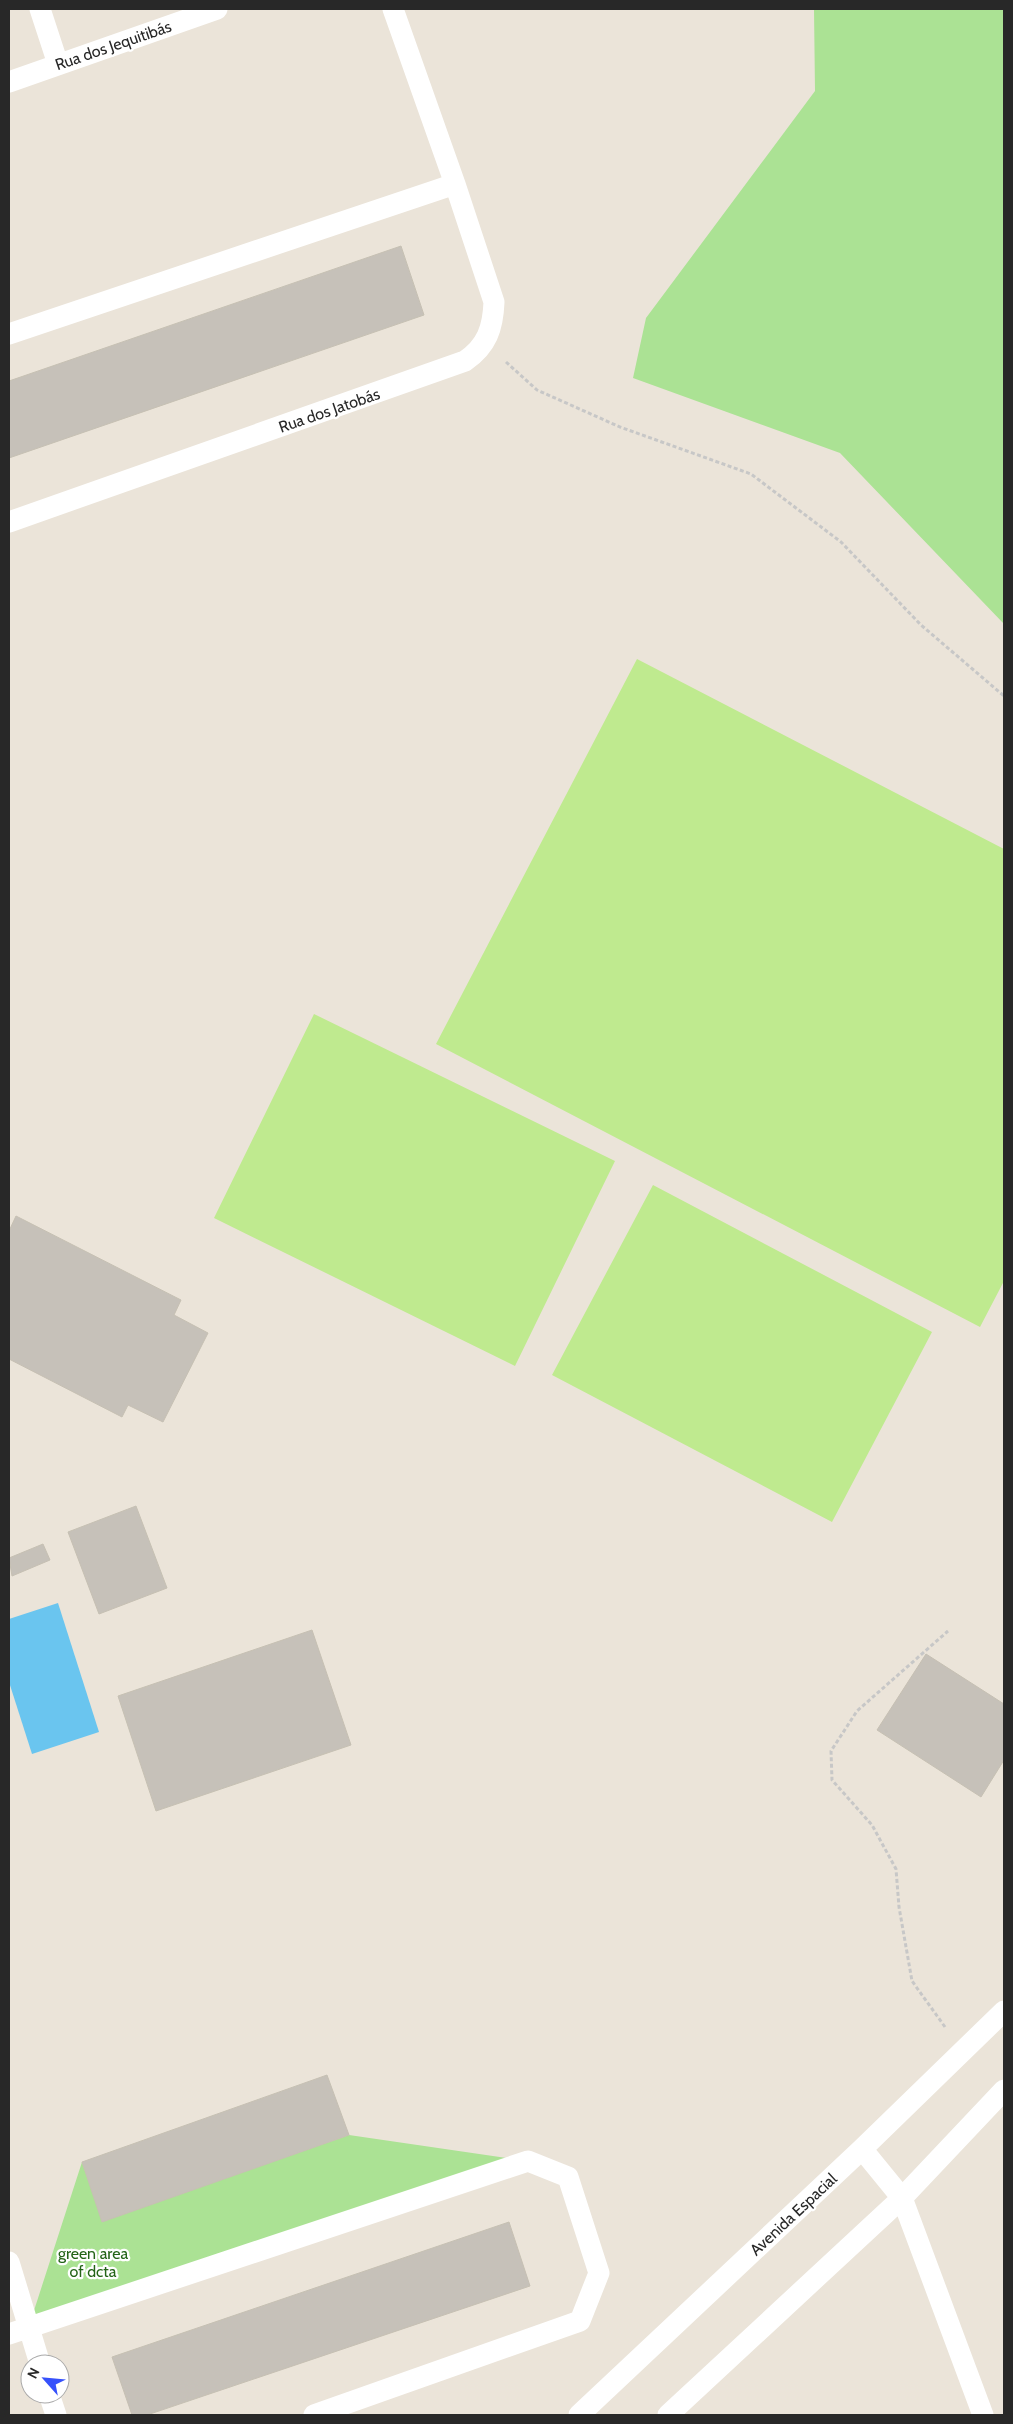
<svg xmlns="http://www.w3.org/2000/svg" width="1013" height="2424" font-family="Cabin,sans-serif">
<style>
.green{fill:#abe294}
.pitch{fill:#bfea8f}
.water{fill:#6ac5ef}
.building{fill:#c6c1b9;stroke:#c6c0b3}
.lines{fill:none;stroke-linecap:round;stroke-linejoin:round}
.path{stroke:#c7c7c7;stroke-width:3;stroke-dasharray:4 2.5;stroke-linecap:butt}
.lane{stroke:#fff;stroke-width:21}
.labels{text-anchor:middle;stroke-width:4.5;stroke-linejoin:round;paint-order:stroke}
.street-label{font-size:16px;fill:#282828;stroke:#fff}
.park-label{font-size:16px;fill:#246418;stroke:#fff}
</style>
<rect width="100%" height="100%" fill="#ebe4d9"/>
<path class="green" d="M814 9H1004V624L840 453 633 378 646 318 815 91Z
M349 2135 528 2161 29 2326 82 2162 102 2221Z"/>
<path class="pitch" d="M637 659 1004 849V1281L980 1327 436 1044Z
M314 1014 615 1161 515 1366 214 1218Z
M653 1185 932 1332 832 1522 552 1375Z"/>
<path class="water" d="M58 1603 99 1732 32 1754 9 1682V1619Z"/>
<path class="building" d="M401 246 424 315 9 458V381Z
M16 1216 181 1300 174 1315 208 1333 163 1422 128 1405 122 1417 9 1359V1231Z
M136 1506 167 1588 99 1614 68 1532Z
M43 1544 50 1560 12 1576 9 1558Z
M312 1630 351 1745 156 1811 118 1696Z
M926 1654 1004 1704V1760L981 1797 877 1730Z
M327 2075 349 2135 102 2222 82 2162Z
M509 2222 530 2286 147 2415H132L112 2357Z"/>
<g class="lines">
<path class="path" d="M506 362 537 390 620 427 751 474 841 542 921 625 1004 696
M945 2027 912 1981 899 1907 896 1869 872 1825 832 1780 831 1751 857 1711 948 1631"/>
<path class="lane" d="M40 9 58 64
M9 82 217 9
M9 334 455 184
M9 522 465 361C487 346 493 328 494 302L455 184 393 9
M862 2149 902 2198 983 2415
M9 2262 40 2364
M9 2334 528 2161 568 2177 599 2273 580 2321 314 2415
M49 2394 56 2415
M579 2415 862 2149 1004 2011
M668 2415 902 2198 1004 2090"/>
</g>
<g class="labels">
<g class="street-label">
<text transform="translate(113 45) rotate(-19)" y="6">Rua dos Jequitibás</text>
<text transform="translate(329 410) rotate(-19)" y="6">Rua dos Jatobás</text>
<text transform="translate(793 2214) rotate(-43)" y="6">Avenida Espacial</text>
</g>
<g class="park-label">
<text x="93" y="2259">green area<tspan x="93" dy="18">of dcta</tspan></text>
</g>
</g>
<rect width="1013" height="2424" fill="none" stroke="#282828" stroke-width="20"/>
<g transform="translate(45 2379) rotate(297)"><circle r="24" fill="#ffffff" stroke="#a9a9a9"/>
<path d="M0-4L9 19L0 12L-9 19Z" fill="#3651fb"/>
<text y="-8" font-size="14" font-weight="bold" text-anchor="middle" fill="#282828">N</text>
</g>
</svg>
